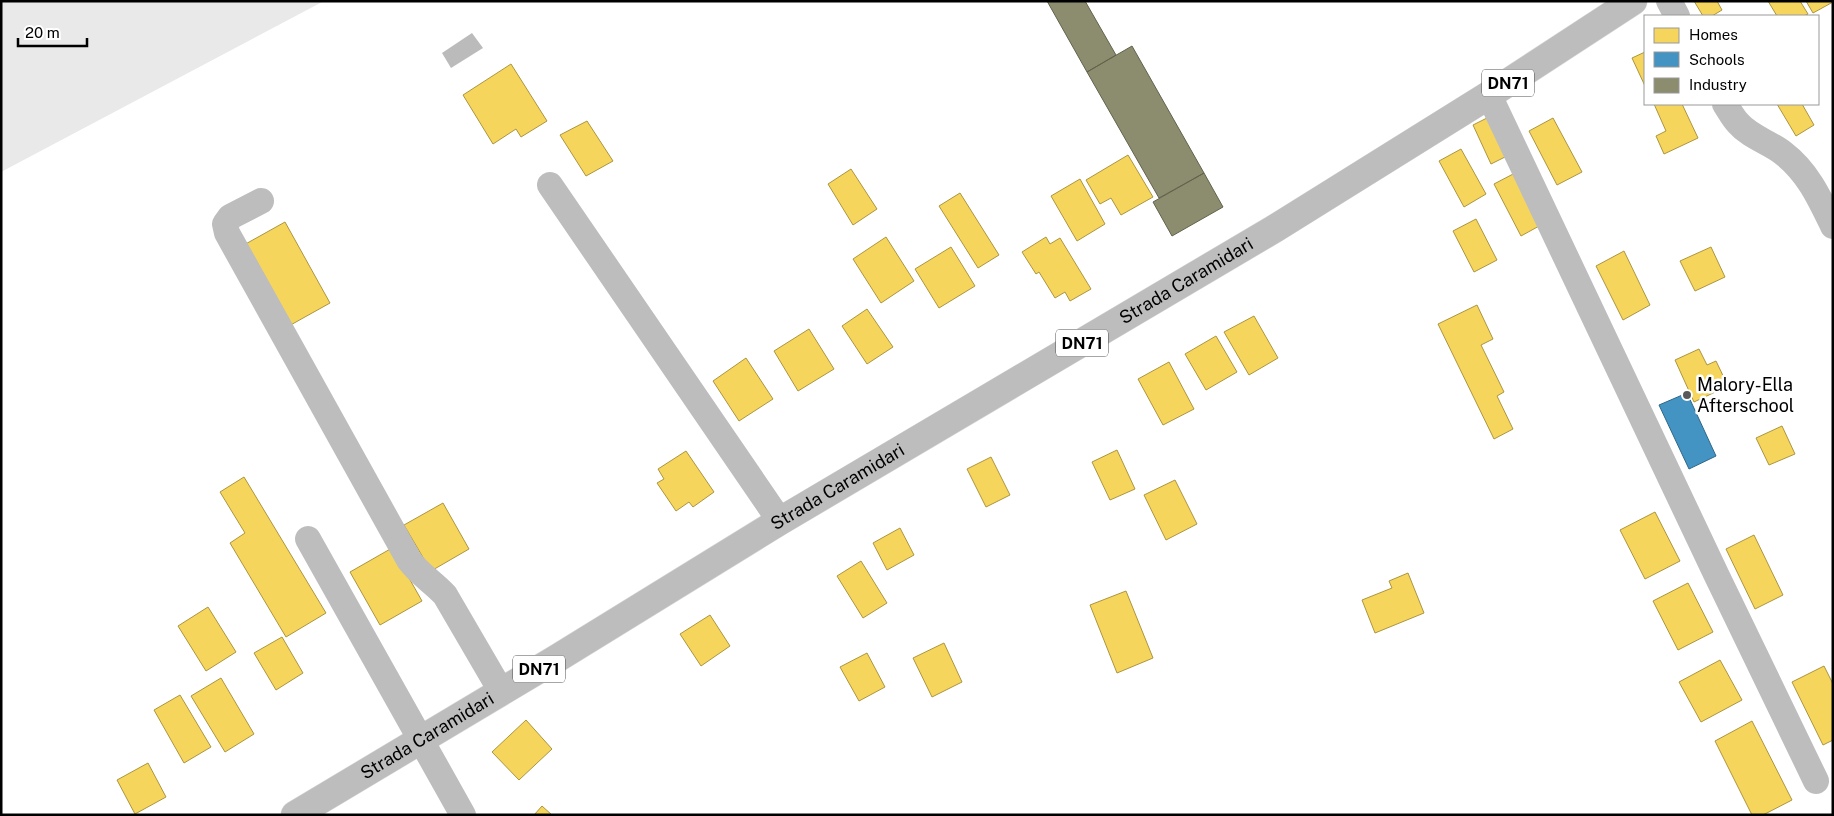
<svg xmlns="http://www.w3.org/2000/svg" width="1834" height="816" font-family="'Public Sans',sans-serif">
<style>
.green{fill:#e9e9e9}
.water{fill:#bbb}
.homes{fill:#f6d55c;stroke:#ac9540}
.schools{fill:#4393c3;stroke:#2f6788}
.industry{fill:#8c8c6e;stroke:#62624d}
.lines{fill:none;stroke-linecap:round;stroke-linejoin:round}
.primary-casing{stroke:#dbdbdb;stroke-width:29}
.minor{stroke:#bdbdbd;stroke-width:26}
.primary{stroke:#bdbdbd;stroke-width:28}
.poi-dot{fill:#595959;stroke:#fff;stroke-width:2}
.labels{text-anchor:middle;stroke-width:5;stroke-linejoin:round;paint-order:stroke}
.shield{fill:#fff;stroke:#4c4c4c;stroke-width:1}
.shield-label{font-size:16px;font-weight:bold;fill:#000}
.street-label{font-size:18px;fill:#000;stroke:#fff}
.poi-label{font-size:18px;fill:#000;stroke:#fff;text-anchor:start}
</style>
<rect width="100%" height="100%" fill="#fff"/>
<path class="green" d="M1 1H324L1 172Z"/>
<path class="water" d="M472 33 483 48 451 68 442 53Z"/>
<path class="homes" d="M1694 1H1717L1722 10 1712 16H1703Z
M1768 1H1800L1808 14 1804 16H1777Z
M1806 1H1833V2L1813 13Z
M1645 52V86L1632 58Z
M511 64 547 121 521 137 516 129 493 144 463 95Z
M1654 104H1682L1698 138 1664 154 1656 136 1666 131Z
M1777 104H1802L1814 125 1796 136Z
M1491 116 1509 155 1491 164 1473 125Z
M1553 118 1582 172 1557 185 1529 131Z
M587 121 613 161 586 176 560 135Z
M1461 149 1486 194 1464 207 1439 161Z
M1128 155 1153 197 1121 215 1111 198 1100 204 1086 180Z
M851 169 877 209 853 225 828 184Z
M1515 173 1541 225 1521 236 1494 184Z
M1080 179 1105 224 1077 241 1051 196Z
M960 193 999 255 978 268 939 206Z
M1476 219 1497 260 1474 272 1453 231Z
M285 222 330 303 287 327 242 246Z
M886 237 914 281 881 303 853 259Z
M1046 237 1050 244 1060 238 1091 289 1070 301 1065 292 1055 298 1039 272 1036 274 1022 252Z
M951 247 975 286 939 308 915 269Z
M1711 247 1725 277 1695 291 1680 261Z
M1624 251 1650 305 1623 320 1596 266Z
M1477 305 1493 339 1481 345 1504 392 1497 396 1513 429 1494 439 1438 324Z
M867 309 893 347 867 364 842 326Z
M1254 316 1278 358 1249 375 1224 332Z
M809 329 834 369 798 391 774 351Z
M1216 336 1237 372 1206 390 1185 354Z
M1699 349 1707 365 1716 361 1728 386 1694 402 1675 360Z
M746 358 773 399 739 421 713 381Z
M1169 362 1194 409 1163 425 1138 379Z
M1782 426 1795 454 1769 465 1756 438Z
M1117 450 1135 489 1110 500 1092 462Z
M686 451 714 492 693 507 689 502 676 511 657 483 664 479 658 469Z
M991 457 1010 495 986 507 967 469Z
M244 477 326 613 286 637 230 543 245 533 220 492Z
M1175 480 1197 524 1166 540 1144 495Z
M443 503 469 549 431 571 404 525Z
M1655 512 1680 561 1645 579 1620 530Z
M900 528 914 555 887 570 873 543Z
M1754 535 1783 595 1755 609 1726 549Z
M392 548 422 601 380 625 350 572Z
M861 561 887 603 863 618 837 576Z
M1408 573 1424 613 1375 633 1362 600 1392 588 1389 581Z
M1688 583 1713 632 1678 650 1653 601Z
M1126 591 1153 658 1117 673 1090 605Z
M208 607 236 652 206 671 178 626Z
M710 615 730 646 701 666 680 634Z
M282 637 303 673 276 690 254 653Z
M944 643 962 682 932 697 913 658Z
M867 653 885 687 859 701 840 667Z
M1720 660 1742 700 1701 722 1679 682Z
M1824 666 1833 684V740L1823 745 1792 682Z
M221 678 254 734 225 752 191 696Z
M180 695 211 747 184 763 154 710Z
M526 720 552 749 519 780 492 752Z
M1752 721 1792 800 1763 815H1752L1715 741Z
M148 763 166 797 135 814 117 780Z
M542 806 552 815H534Z"/>
<path class="schools" d="M1687 393 1716 456 1689 469 1659 405Z"/>
<path class="industry" d="M1047 1H1085L1116 55 1087 72Z
M1132 46 1204 173 1159 198 1087 72Z
M1204 173 1223 207 1172 236 1153 202Z"/>
<g class="lines">
<defs>
<g id="primary">
<path id="s1" d="M295 815 556 659 780 521 1274 229 1489 95 1633 1"/>
</g>
</defs>
<use href="#primary" class="primary-casing"/>
<path class="minor" d="M1669 1 1677 16
M1489 95 1716 574 1816 781
M1725 104C1729 110 1733 118 1738 123 1750 137 1769 142 1783 153 1808 172 1820 199 1833 226
M550 185 780 521
M261 201 230 217 225 224 227 233 409 560C419 574 433 582 445 595L501 691
M308 539 463 815"/>
<use href="#primary" class="primary"/>
</g>
<circle class="poi-dot" cx="1687" cy="395" r="5"/>
<g class="labels">
<g class="shield">
<rect x="1482" y="69.5" width="52" height="27" rx="4"/>
<rect x="1056" y="329.5" width="52" height="27" rx="4"/>
<rect x="513" y="655.5" width="52" height="27" rx="4"/>
</g>
<g class="shield-label">
<text x="1508" y="89">DN71</text>
<text x="1082" y="349">DN71</text>
<text x="539" y="675">DN71</text>
</g>
<g class="street-label">
<text dy="6" stroke="none"><textPath href="#s1" startOffset="1039">Strada Caramidari</textPath></text>
<text dy="6" stroke="none"><textPath href="#s1" startOffset="634">Strada Caramidari</textPath></text>
<text dy="6" stroke="none"><textPath href="#s1" startOffset="154">Strada Caramidari</textPath></text>
</g>
<g class="poi-label">
<text x="1697" y="391">Malory-Ella<tspan x="1697" dy="21">Afterschool</tspan></text>
</g>
</g>
<rect width="1834" height="816" fill="none" stroke="#000000" stroke-width="5"/>
<rect x="1644" y="15" width="175" height="90" fill="#ffffff" stroke="#999999"/>
<rect x="1654" y="28" width="25" height="15" fill="#f6d55c" stroke="#999999"/>
<text x="1689" y="40" font-size="15" fill="#000000">Homes</text>
<rect x="1654" y="52" width="25" height="15" fill="#4393c3" stroke="#999999"/>
<text x="1689" y="65" font-size="15" fill="#000000">Schools</text>
<rect x="1654" y="78" width="25" height="15" fill="#8c8c6e" stroke="#999999"/>
<text x="1689" y="90" font-size="15" fill="#000000">Industry</text>
<path d="M18 38v8h69v-8" fill="none" stroke="#000000" stroke-width="2.5"/>
<text x="25" y="38" font-size="15" fill="#000000" stroke="#ffffff" stroke-width="4" paint-order="stroke">20 m</text>
</svg>
